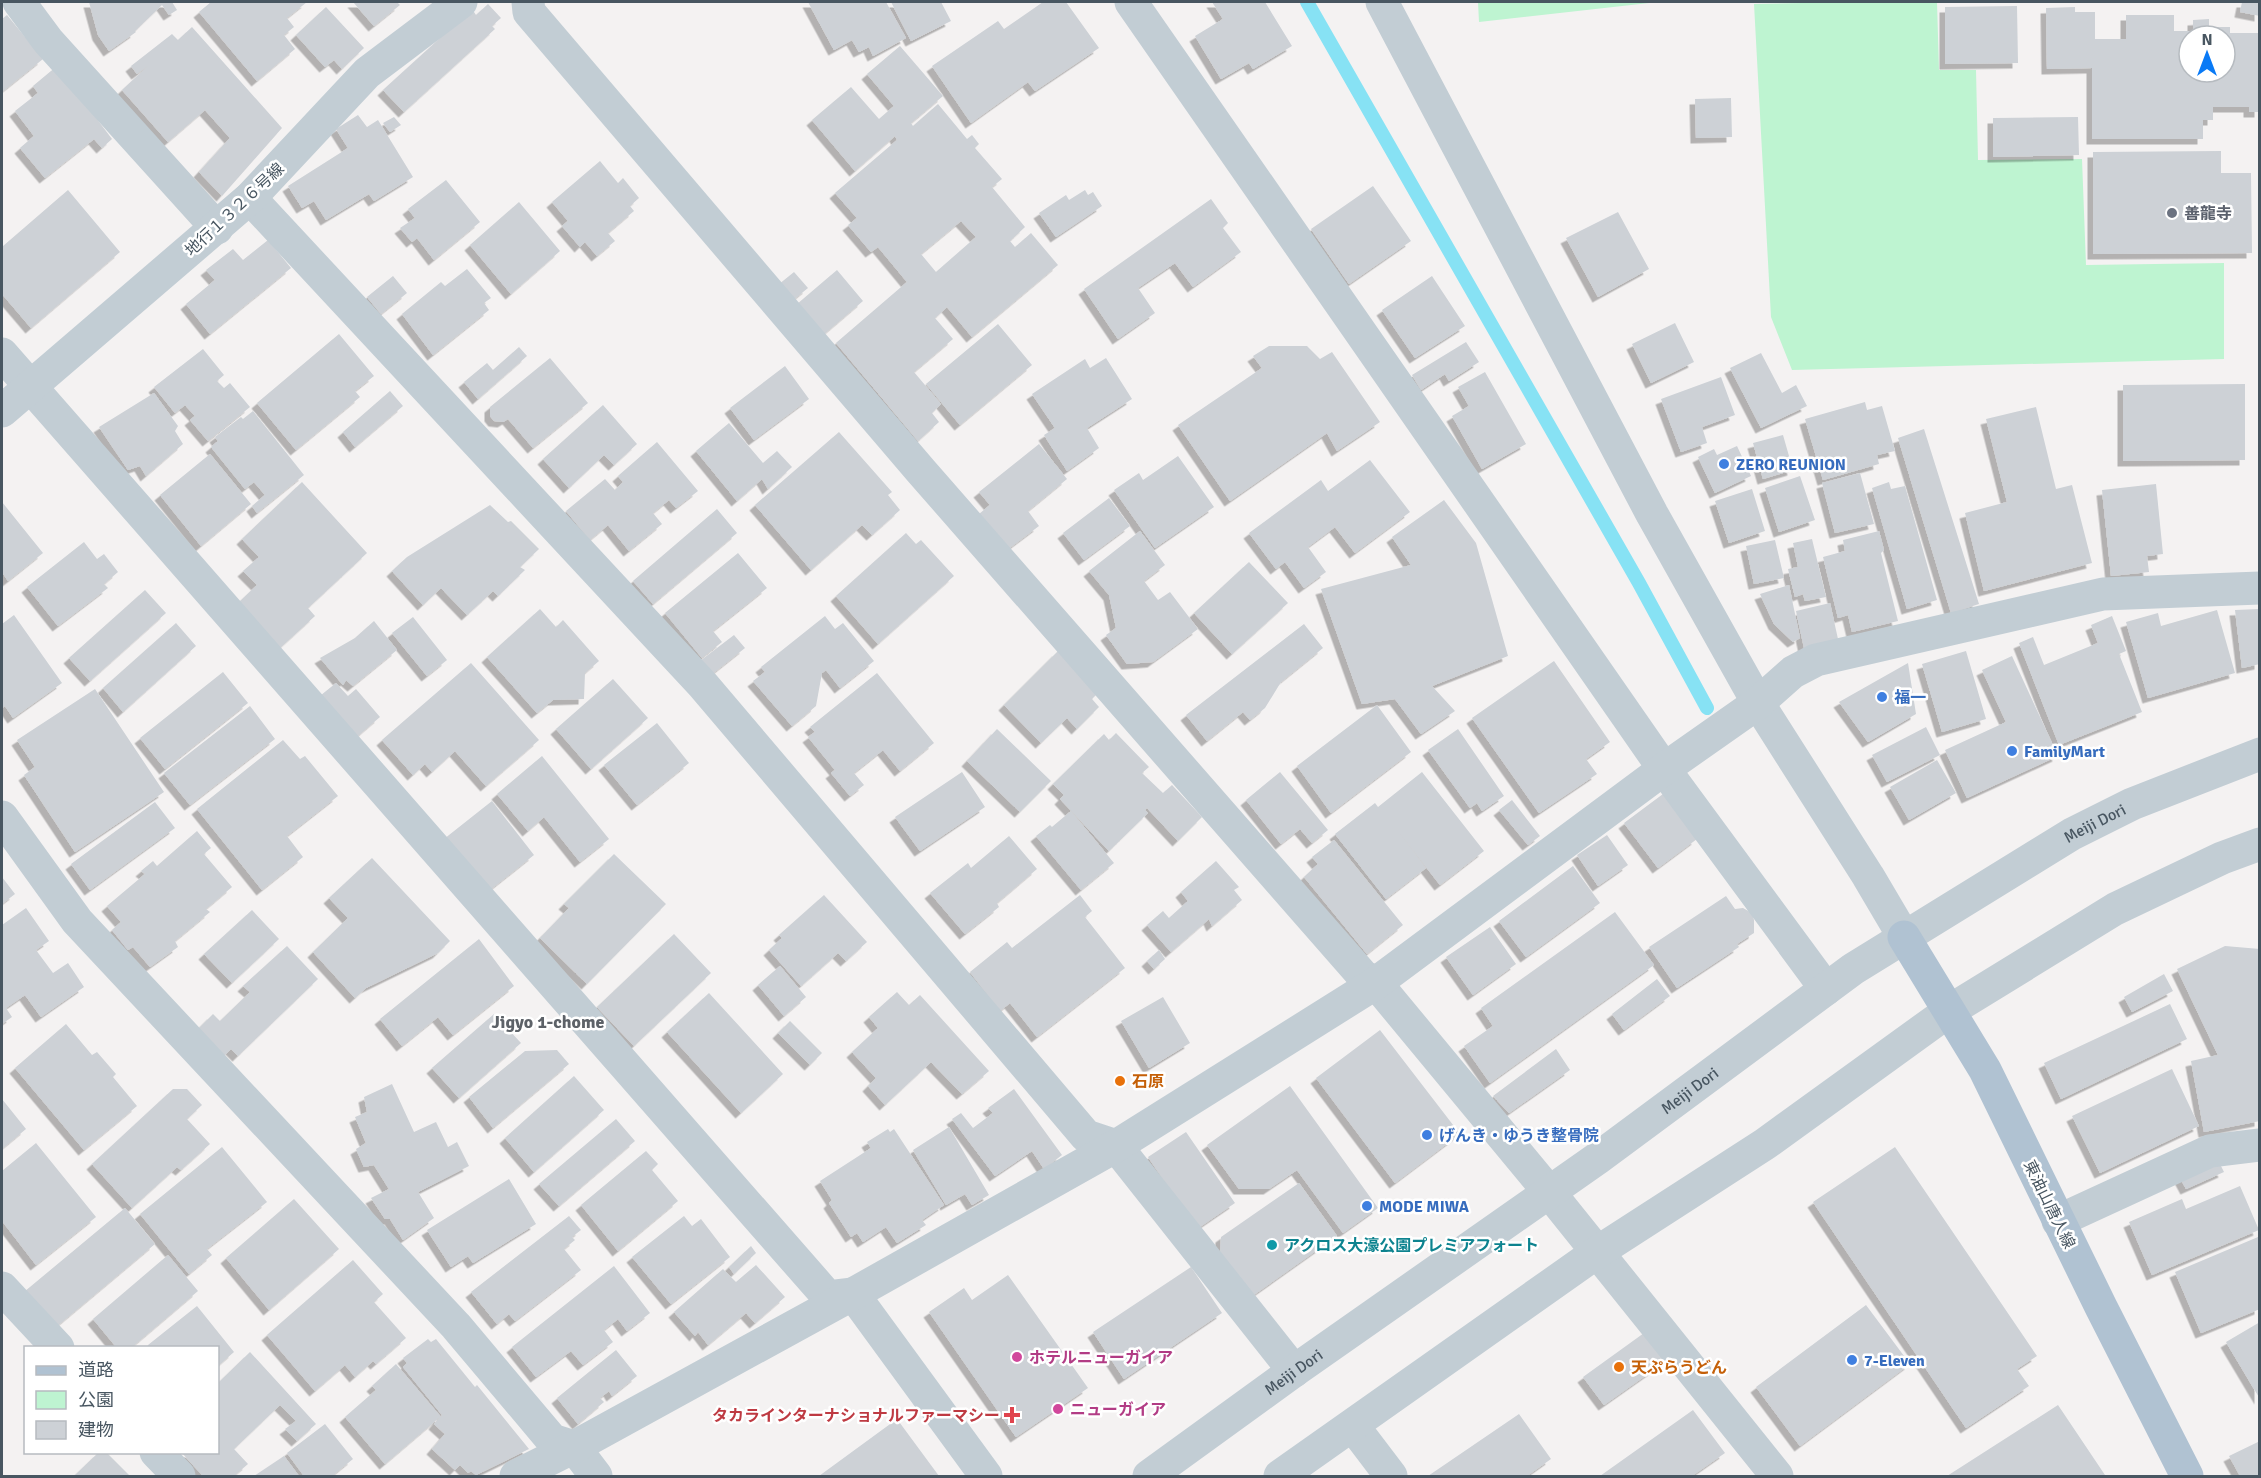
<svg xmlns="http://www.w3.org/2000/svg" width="2261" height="1478" font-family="Signika,'Noto Sans JP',sans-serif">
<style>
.green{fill:#bef4d1}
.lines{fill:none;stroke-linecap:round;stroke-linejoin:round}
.stream{stroke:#87e2f4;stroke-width:14}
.building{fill:#cdd1d6;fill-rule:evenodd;filter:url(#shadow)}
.minor{stroke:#c2cdd4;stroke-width:33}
.major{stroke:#b0c2d2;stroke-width:33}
.worship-dot{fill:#6b7280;stroke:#fff;stroke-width:2}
.shop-dot{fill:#3f7fe0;stroke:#fff;stroke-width:2}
.food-dot{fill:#e8710a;stroke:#fff;stroke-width:2}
.culture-dot{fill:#0f9aa8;stroke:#fff;stroke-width:2}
.hotel-dot{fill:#d1479c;stroke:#fff;stroke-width:2}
.health-dot{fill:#e0444e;stroke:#fff;stroke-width:2}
.labels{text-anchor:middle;stroke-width:5;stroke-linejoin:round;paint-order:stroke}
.street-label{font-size:16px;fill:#485661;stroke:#fff}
.worship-label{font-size:16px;font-weight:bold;fill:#5b616d;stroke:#fff;text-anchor:start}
.shop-label{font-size:16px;font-weight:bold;fill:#366cbe;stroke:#fff;text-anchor:start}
.food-label{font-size:16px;font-weight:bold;fill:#c56008;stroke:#fff;text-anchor:start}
.culture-label{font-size:16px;font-weight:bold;fill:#0d838f;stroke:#fff;text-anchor:start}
.hotel-label{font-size:16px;font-weight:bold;fill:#b23c85;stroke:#fff;text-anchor:start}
.health-label{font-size:16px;font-weight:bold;fill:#be3a42;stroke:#fff;text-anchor:end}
.neighbourhood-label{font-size:18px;font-weight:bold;fill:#5d6268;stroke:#fff}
</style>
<defs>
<filter id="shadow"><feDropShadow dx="-5.5" dy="5.5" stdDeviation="0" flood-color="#0004"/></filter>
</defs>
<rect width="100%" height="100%" fill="#f4f2f2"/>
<path class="green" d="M1478 2H1658L1479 22Z
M1850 2H1937L1939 70H1976L1978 160 2082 159 2086 265 2224 263V359L1792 370 1771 317 1754 4Z"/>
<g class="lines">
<path class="stream" d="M1307 2 1639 583 1707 708"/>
</g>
<path class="building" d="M89 2H172L177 10 169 15 162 5 135 31 136 32 109 51 98 35Z
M211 2H307L287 18 294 27 284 35 295 49 257 81 199 12Z
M353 2H397L400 5 374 26Z
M808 2H886L906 38 873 56 869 47 859 52 852 40 834 50Z
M891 2H941L951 21 911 41Z
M1043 2H1066L1099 48 1035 91 1028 82 971 123 932 66 998 21 1004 29Z
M1212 2H1265L1292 46 1253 69 1249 63 1221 79 1195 36 1223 19Z
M2242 2H2260V16L2240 12Z
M488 4 501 18 492 26 495 29 404 112 383 90 472 9 476 15Z
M2017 6 2018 63 1945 64V7Z
M326 7 364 48 342 69 334 60 325 67 296 35Z
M2075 7V12H2095V39H2126V15H2174V31H2193V20L2209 19V27H2230V33H2260V112H2249V107H2213V120H2203V139H2092V68L2047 69 2046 8ZM2189 36H2225V72H2189Z
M7 15 43 59 2 92V19Z
M192 27 282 128 222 196 199 172 230 138 205 110 168 142 122 90 148 66 137 74 131 66 172 34 178 40Z
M900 46 943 96 911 123 913 126 938 104 967 139 972 135 979 144 975 148 1002 179 992 187 1025 227 1010 241 1015 247 1031 233 1058 265 972 337 947 307 935 318 953 339 914 372 941 404 932 413 939 422 918 441 836 343 907 282 878 247 871 252 848 225 857 218 835 193 897 140 895 136 855 171 812 120 851 87 879 119 894 106 867 74ZM961 221 976 237 936 272 921 254Z
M57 66 112 139 102 148 94 139 45 178 20 148 34 136 15 111 38 93 33 86Z
M1731 98 1732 137 1696 138 1695 99Z
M358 115 367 127 378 120 413 177 374 201 369 194 326 220 314 201 302 208 288 186 348 148 336 129Z
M394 117 401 125 390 132 383 123Z
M2078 117 2079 155 1993 157V118Z
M2221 151V173H2251L2252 253 2093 254V152Z
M600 161 618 183 623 178 639 198 630 206 634 211 608 233 615 241 597 256 585 242 580 247 562 226 568 221 552 202Z
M446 180 480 222 434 260 417 238 412 242 400 228 415 218 408 209Z
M1373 186 1411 241 1349 284 1311 229Z
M68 190 120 252 31 328 2 294V247Z
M1085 190 1088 195 1093 192 1102 206 1056 237 1039 213 1066 195 1069 200Z
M1211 199 1228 223 1223 228 1241 252 1193 287 1175 263 1138 288 1155 313 1118 339 1084 289Z
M519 202 560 251 511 294 470 245Z
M1618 212 1649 269 1598 297 1566 238Z
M268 240 291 268 210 334 186 304 215 280 206 270 233 249 243 260Z
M467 269 491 298 484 303 489 310 433 355 402 314 441 282 445 286Z
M837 270 863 301 822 336 796 305Z
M794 272 808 288 792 301 778 285Z
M393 276 407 293 381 314 367 297Z
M1432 276 1465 326 1415 358 1382 310Z
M1675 323 1694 362 1651 383 1632 344Z
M998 324 1032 365 960 425 926 384Z
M339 334 374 376 355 391 360 397 296 450 257 403Z
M1466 342 1479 362 1449 381 1445 374 1421 390 1412 375Z
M1269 346H1307L1320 359 1332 352 1380 422 1337 451 1327 433 1230 501 1178 425 1262 368 1253 356Z
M519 347 527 356 478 399 464 382 487 363 493 370Z
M203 349 224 375 217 381 224 388 230 383 250 407 208 441 190 420 195 416 185 405 175 413 154 387Z
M1761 353 1782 393 1796 385 1807 406 1761 428 1730 368Z
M550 358 588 403 533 448 508 419 503 422 494 421 490 416V407Z
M1106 358 1132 399 1087 428 1099 448 1067 471 1044 435 1055 428 1032 394 1085 359 1090 368Z
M785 366 809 399 754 440 730 408Z
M1485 372 1526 444 1482 469 1452 416 1469 406 1458 387Z
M1721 377 1735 415 1702 427 1707 443 1681 452 1661 399Z
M2245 384V460L2123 461V385Z
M390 391 403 406 355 447 343 432Z
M154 393 178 426 175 431 183 444 146 476 140 466 128 470 99 427Z
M1865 402 1867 410 1882 406 1895 451 1877 455 1879 464 1823 480 1805 419Z
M603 405 637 444 614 465 604 455 569 488 543 459Z
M2036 407 2056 489 2072 485 2092 563 1984 591 1965 513 2007 502 1986 419Z
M253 411 304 475 257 513 252 506 265 495 254 482 245 489 211 447 218 441 215 437 241 417 243 419Z
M729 423 763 463 777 451 792 467 768 489 762 479 737 501 696 451Z
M1924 429 1979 604 1951 613 1898 438Z
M839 432 892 492 888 495 900 510 872 535 862 525 811 570 755 505Z
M1783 435 1793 470 1763 479 1753 443Z
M657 442 698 491 676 508 669 500 653 513 662 524 629 551 608 525 590 540 566 511 605 479 615 490 623 482 618 476Z
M1039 444 1067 479 1028 511 1039 526 1007 550 979 514 990 505 979 492Z
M1737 446 1751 476 1715 493 1698 457 1714 449 1717 455Z
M210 454 251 504 201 546 160 495Z
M1178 456 1214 507 1155 548 1114 490 1139 473 1143 480Z
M1370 460 1410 512 1355 553 1335 527 1308 547 1326 572 1304 588 1285 562 1276 569 1249 533 1321 480 1328 491Z
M1860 473 1874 524 1835 533 1822 483Z
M1800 476 1815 520 1779 532 1765 488Z
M302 482 367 553 308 608 315 616 280 648 238 603 257 585 243 571 259 557 242 539Z
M1889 482 1891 489 1905 486 1937 600 1907 609 1872 488Z
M2156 484 2163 554 2147 556 2149 572 2111 576 2102 490Z
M1752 489 1765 531 1729 543 1715 501Z
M1109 498 1130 526 1084 560 1063 533Z
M1444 500 1476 543 1508 656 1432 686 1455 711 1421 734 1395 699 1362 704 1321 589 1411 565 1392 537Z
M2 502 43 553 8 581 2 572Z
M490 505 508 522 511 521 539 549 520 567 525 570 498 596 493 591 467 615 441 588 423 605 392 571 407 557Z
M717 509 737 533 653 604 633 581Z
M1140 531 1165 565 1144 581 1158 600 1170 592 1198 629 1153 662 1127 664 1106 635 1116 628 1109 595 1089 571Z
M1879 531 1884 550 1881 553 1898 621 1852 632 1848 615 1838 618 1823 557 1845 551 1843 540Z
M906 533 916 544 921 540 954 576 878 644 836 596Z
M1812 539 1826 597 1805 601 1803 594 1795 597 1788 569 1798 567 1793 543Z
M1775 540 1784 578 1754 584 1746 546Z
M84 542 97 559 104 554 118 572 104 584 108 588 58 626 27 587Z
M738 553 767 588 713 631 722 642 702 658 665 613Z
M1249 562 1288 603 1232 654 1194 613Z
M1789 585 1800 638 1793 642 1774 624 1760 594Z
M145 590 166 613 90 681 69 658Z
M1830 603 1838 639 1804 648 1796 611Z
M540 609 556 627 563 620 599 661 585 673 584 699 553 700 537 713 487 657Z
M2260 609V664L2242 668 2235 610Z
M2217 610 2235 673 2148 698 2126 622 2158 613 2161 626Z
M14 615 62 683 13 718 5 706 2 708V624Z
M825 616 835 629 843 623 874 661 840 688 826 670 822 673 816 706 792 726 753 681 765 672 761 667Z
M2112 616 2126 651 2119 654 2142 712 2059 745 2019 643 2033 637 2044 665 2098 643 2091 625Z
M413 617 447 660 427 676 392 633Z
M374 621 397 650 353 686 346 680 343 685 320 658 355 638Z
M176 623 196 646 123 712 103 688Z
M1304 624 1323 648 1281 682 1265 708 1250 720 1243 712 1207 741 1186 715Z
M734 635 745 648 711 675 700 661Z
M1058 651 1098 693 1092 699 1099 707 1077 729 1067 718 1041 743 1004 705Z
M1966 651 1986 719 1942 732 1922 664Z
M2012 656 2058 756 1967 798 1945 750 2006 722 1982 670Z
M1554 661 1610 742 1586 759 1597 774 1539 813 1472 718Z
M471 663 539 740 486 786 455 751 432 772 425 764 413 775 382 740Z
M1908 663 1916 714 1868 742 1839 702Z
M223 672 248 703 165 769 140 738Z
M877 673 934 743 900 771 883 750 854 773 864 785 850 796 831 773 835 770 808 737 815 732 810 727Z
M613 679 648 718 591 769 556 729Z
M336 683 348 696 356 689 380 717 352 741 315 700Z
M95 689 164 792 75 852 24 775 35 767 17 740Z
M1377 705 1411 752 1331 813 1297 766Z
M250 706 275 739 190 805 164 773Z
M657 723 689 763 637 805 604 765Z
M1926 727 1940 755 1887 782 1872 755Z
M997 729 1051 781 1020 812 967 761Z
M1458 729 1504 796 1482 811 1477 803 1470 808 1428 750Z
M1116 733 1149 767 1142 773 1163 793 1172 785 1202 817 1178 841 1147 808 1145 810 1148 813 1109 851 1060 799 1064 795 1053 784 1104 734 1109 740Z
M283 740 300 759 305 756 338 796 287 836 303 857 262 890 197 809Z
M542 756 609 839 580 862 544 817 528 831 497 794Z
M1937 760 1956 793 1909 820 1890 787Z
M962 772 985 807 920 851 895 817Z
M1280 772 1328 830 1312 843 1300 829 1281 844 1246 800Z
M1422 772 1484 851 1440 885 1398 831 1426 868 1386 899 1335 834 1375 803 1378 807Z
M1663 794 1697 839 1658 868 1624 823Z
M1512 800 1540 836 1528 845 1499 810Z
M492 801 534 855 490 890 444 839Z
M155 802 175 828 90 890 71 864Z
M1071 811 1114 863 1081 890 1036 836 1050 825 1052 827Z
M197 831 211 848 204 854 232 887 206 909 210 912 175 941 178 947 150 967 133 947 128 950 112 930 121 922 107 906 145 874 141 871 153 861 157 866Z
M1607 835 1628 865 1598 886 1577 855Z
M1009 836 1037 869 997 903 999 907 965 934 930 893 968 863 971 868Z
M1334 840 1403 925 1367 954 1304 877 1318 864 1312 857Z
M614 854 666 904 587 984 540 938 569 908 564 904Z
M372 858 450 941 438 953 366 988 355 998 313 952 348 918 329 898Z
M1216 861 1239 887 1234 890 1242 900 1212 926 1209 919 1171 952 1147 925 1163 911 1169 918 1188 901 1181 892Z
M1573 866 1600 903 1526 957 1499 921Z
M2 877 15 894 2 904Z
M824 895 867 942 846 961 838 953 801 986 769 950 782 938 779 935Z
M1080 895 1092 911 1085 917 1125 968 1037 1037 1010 1003 1000 1011 970 972 1007 942 1012 948Z
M1726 896 1735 909 1743 908 1752 913 1754 920V933L1737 944 1739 947 1677 988 1649 947Z
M26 908 49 941 36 950 53 973 68 963 84 987 41 1017 25 995 6 1008 12 1017 2 1024V925Z
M252 910 279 939 232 983 204 954Z
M1615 912 1654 965 1490 1083 1464 1046 1493 1026 1481 1008Z
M1490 927 1516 964 1473 995 1446 957Z
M674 934 711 973 634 1046 597 1007Z
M479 939 514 986 453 1035 438 1017 402 1046 380 1019Z
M287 946 318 979 238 1056 231 1049 220 1060 194 1033 213 1014 220 1021 250 992 243 986Z
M2225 946 2260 949V1121L2204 1132 2191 1061 2218 1055 2177 969Z
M1159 950 1165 959 1154 969 1147 961Z
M780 966 806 997 784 1016 758 985Z
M2164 974 2173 991 2132 1012 2124 997Z
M1657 979 1670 996 1624 1030 1612 1014Z
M897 992 909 1005 920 995 989 1071 962 1094 931 1062 885 1105 868 1086 876 1078 852 1052 878 1028 869 1017Z
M709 993 783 1074 741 1113 667 1032Z
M1163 997 1190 1043 1149 1068 1121 1021Z
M2170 1004 2187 1039 2061 1099 2044 1063Z
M494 1014 521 1043 459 1098 432 1068Z
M790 1021 822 1053 810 1065 778 1033Z
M66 1024 92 1055 97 1052 116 1074 113 1077 137 1106 84 1150 15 1068Z
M1380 1030 1460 1134 1395 1183 1316 1078Z
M1556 1049 1570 1070 1509 1113 1493 1096Z
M557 1050 569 1064 493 1128 469 1097 525 1051Z
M2172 1069 2199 1126 2100 1173 2072 1116Z
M574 1076 604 1110 534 1172 505 1138Z
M392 1084 414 1132 436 1122 448 1147 457 1142 469 1166 418 1192 434 1218 403 1240 390 1219H385L371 1198 389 1189 374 1165 364 1167 356 1149 366 1143 355 1117 367 1112 364 1097Z
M1290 1086 1378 1208 1343 1233 1297 1170 1269 1189H1239L1207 1145Z
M173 1089H187L202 1105 187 1119 210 1144 181 1170 177 1167 132 1208 92 1164Z
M1014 1089 1062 1155 1044 1169 1032 1151 995 1176 952 1119 961 1113 973 1128 993 1113 988 1108Z
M2 1099 26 1129 2 1149Z
M616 1119 635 1141 559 1206 539 1184Z
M949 1127 989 1195 972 1205 965 1194 946 1205 913 1150Z
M888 1129 890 1132 894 1129 944 1205 922 1220 926 1225 897 1243 886 1227 863 1242 857 1233 851 1237 829 1203 832 1200 820 1181 871 1148 867 1142Z
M1186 1132 1235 1203 1197 1229 1148 1157Z
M36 1143 96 1217 36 1265 2 1221V1171Z
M222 1147 267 1202 207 1249 212 1255 189 1274 140 1214Z
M1895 1147 2037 1356 2017 1369 2029 1386 1966 1428 1813 1202Z
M646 1151 658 1164 652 1170 678 1201 618 1251 581 1205Z
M2217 1158 2224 1172 2186 1189 2179 1176Z
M509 1179 536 1224 473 1263 468 1256 451 1267 427 1230Z
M1299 1183 1337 1236 1251 1297 1220 1253 1221 1237Z
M2240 1186 2259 1230 2152 1275 2129 1222 2182 1199 2186 1209Z
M294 1199 339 1249 269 1310 226 1258Z
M125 1208 155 1244 55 1328 24 1292Z
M569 1216 581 1230 572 1237 575 1240 564 1249 581 1270 515 1321 509 1314 497 1324 471 1292Z
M684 1216 692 1226 701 1219 730 1257 671 1304 632 1257Z
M2258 1237 2260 1309 2201 1333 2175 1272Z
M751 1246 756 1253 734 1274 729 1267Z
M168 1255 198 1291 131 1348H117L93 1319Z
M353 1260 383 1294 374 1302 406 1338 376 1364 373 1361 355 1377 345 1365 315 1391 267 1335Z
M756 1265 785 1297 755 1323 746 1313 708 1345 698 1332 695 1336 674 1312 723 1269 736 1282Z
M614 1266 650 1313 627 1331 618 1319 604 1330 613 1342 583 1365 571 1351 536 1377 512 1347Z
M1191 1267 1222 1313 1124 1379 1093 1332Z
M1008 1275 1088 1388 1016 1437 929 1312 964 1288 972 1300Z
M1866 1305 1910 1364 1800 1446 1756 1387Z
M197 1306 234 1352 218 1366V1348H149L148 1345Z
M2260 1322V1399L2226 1342Z
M1644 1333 1665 1362 1604 1405 1583 1377Z
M428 1339 431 1342 436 1339 475 1387 477 1385 529 1449 476 1475 471 1471 468 1473 460 1465 455 1470 432 1449 445 1434 434 1424 440 1417 385 1464 345 1417 376 1390 372 1386 396 1364 441 1417 442 1415 403 1367 407 1363 403 1358Z
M616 1350 637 1376 612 1396 609 1391 600 1398 604 1402 578 1424 557 1398Z
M250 1352 316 1424 297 1441 285 1429 296 1421 280 1405 234 1449 248 1464 234 1476H203L181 1452H218V1383Z
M2058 1405 2105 1475 1947 1476Z
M1693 1410 1725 1453 1692 1476H1600Z
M1519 1414 1551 1459 1527 1476H1428Z
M897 1419 939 1476H819Z
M325 1424 353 1459 332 1476H304L287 1453Z
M2260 1441V1476H2240L2229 1456Z
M99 1452H106L130 1476H74Z
M284 1456 299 1476H254Z"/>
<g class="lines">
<g class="minor">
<path d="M19 2 48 41 217 228"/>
<path d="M528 2 529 12 921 471 1363 976 1376 983 1549 1192 1777 1476"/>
<path d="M1131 2 1664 769 1826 989"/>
<path d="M1382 2 1652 514 1758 703 1868 876 1904 937"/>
<path d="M250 198 703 685 1086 1136 1116 1146 1294 1371"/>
<path d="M2 354 828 1297 853 1294 986 1476"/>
<path d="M2 411 250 198 367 73 461 2"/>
<path d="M2 817 77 921 456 1326 552 1440 574 1447 596 1476"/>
<path d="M2058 1221 2210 1151 2260 1145"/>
<path d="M2 1288 58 1348"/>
<path d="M1353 1426 1391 1476"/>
<path d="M156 1452 179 1476"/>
<path d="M516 1476 574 1447 853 1294 1116 1146 1376 983 1664 769 1758 703 1793 672 1816 660 2103 594 2260 588"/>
<path id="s1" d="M1149 1476 1294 1371 1598 1158 1853 969 2072 834 2132 804 2260 754"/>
<path d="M1280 1476 1596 1253 1765 1144 1949 1011 2115 909 2222 858 2260 844"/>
</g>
<path class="major" d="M1904 937 1985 1070 2101 1307 2187 1476"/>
</g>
<circle class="worship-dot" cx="2172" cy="213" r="6"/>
<g class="shop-dot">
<circle cx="1724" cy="464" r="6"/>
<circle cx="1882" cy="697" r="6"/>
<circle cx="2012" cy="751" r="6"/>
<circle cx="1427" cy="1135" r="6"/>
<circle cx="1367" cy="1206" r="6"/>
<circle cx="1852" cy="1360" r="6"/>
</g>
<g class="food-dot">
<circle cx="1120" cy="1081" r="6"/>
<circle cx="1619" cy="1367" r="6"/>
</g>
<circle class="culture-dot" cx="1272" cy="1245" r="6"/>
<g class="hotel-dot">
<circle cx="1017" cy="1357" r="6"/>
<circle cx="1058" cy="1409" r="6"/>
</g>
<path class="health-dot" d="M1009 1406h6v6h6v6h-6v6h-6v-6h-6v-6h6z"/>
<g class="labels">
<g class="street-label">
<text transform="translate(234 209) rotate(-43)" y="6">地行１３２６号線</text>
<text dy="6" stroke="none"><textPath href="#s1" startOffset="1150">Meiji Dori</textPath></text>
<text dy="6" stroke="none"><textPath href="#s1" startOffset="664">Meiji Dori</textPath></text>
<text transform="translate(2050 1204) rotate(64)" y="6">東油山唐人線</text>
<text dy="6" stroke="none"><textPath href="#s1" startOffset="178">Meiji Dori</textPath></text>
</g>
<g class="worship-label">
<text x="2184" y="219">善龍寺</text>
</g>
<g class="shop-label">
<text x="1736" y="470">ZERO REUNION</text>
<text x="1894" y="703">福一</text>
<text x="2024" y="757">FamilyMart</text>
<text x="1439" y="1141">げんき・ゆうき整骨院</text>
<text x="1379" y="1212">MODE MIWA</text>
<text x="1864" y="1366">7-Eleven</text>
</g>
<g class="food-label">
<text x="1132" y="1087">石原</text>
<text x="1631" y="1373">天ぷらうどん</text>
</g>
<g class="culture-label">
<text x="1284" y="1251">アクロス大濠公園プレミアフォート</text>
</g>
<g class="hotel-label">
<text x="1029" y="1363">ホテルニューガイア</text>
<text x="1070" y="1415">ニューガイア</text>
</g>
<g class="health-label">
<text x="1000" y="1421">タカラインターナショナルファーマシー</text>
</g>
<g class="neighbourhood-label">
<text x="548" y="1028">Jigyo 1-chome</text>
</g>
</g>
<rect width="2261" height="1478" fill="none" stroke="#485661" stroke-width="6"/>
<rect x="24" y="1346" width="195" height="108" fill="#ffffff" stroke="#b6bbc0" stroke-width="1.5"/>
<rect x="36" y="1366" width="30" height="9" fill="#b0c2d2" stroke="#b6bbc0" stroke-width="1.5"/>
<text x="78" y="1376" font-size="18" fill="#485661">道路</text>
<rect x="36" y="1391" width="30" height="18" fill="#bef4d1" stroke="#b6bbc0" stroke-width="1.5"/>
<text x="78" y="1406" font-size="18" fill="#485661">公園</text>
<rect x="36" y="1421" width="30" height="18" fill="#cdd1d6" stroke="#b6bbc0" stroke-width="1.5"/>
<text x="78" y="1436" font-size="18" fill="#485661">建物</text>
<g transform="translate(2207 54)"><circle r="28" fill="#ffffff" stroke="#b6bbc0" stroke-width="1.5"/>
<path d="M0-4.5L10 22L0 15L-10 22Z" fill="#097af6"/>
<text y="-9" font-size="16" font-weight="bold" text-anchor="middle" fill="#485661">N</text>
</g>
</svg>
